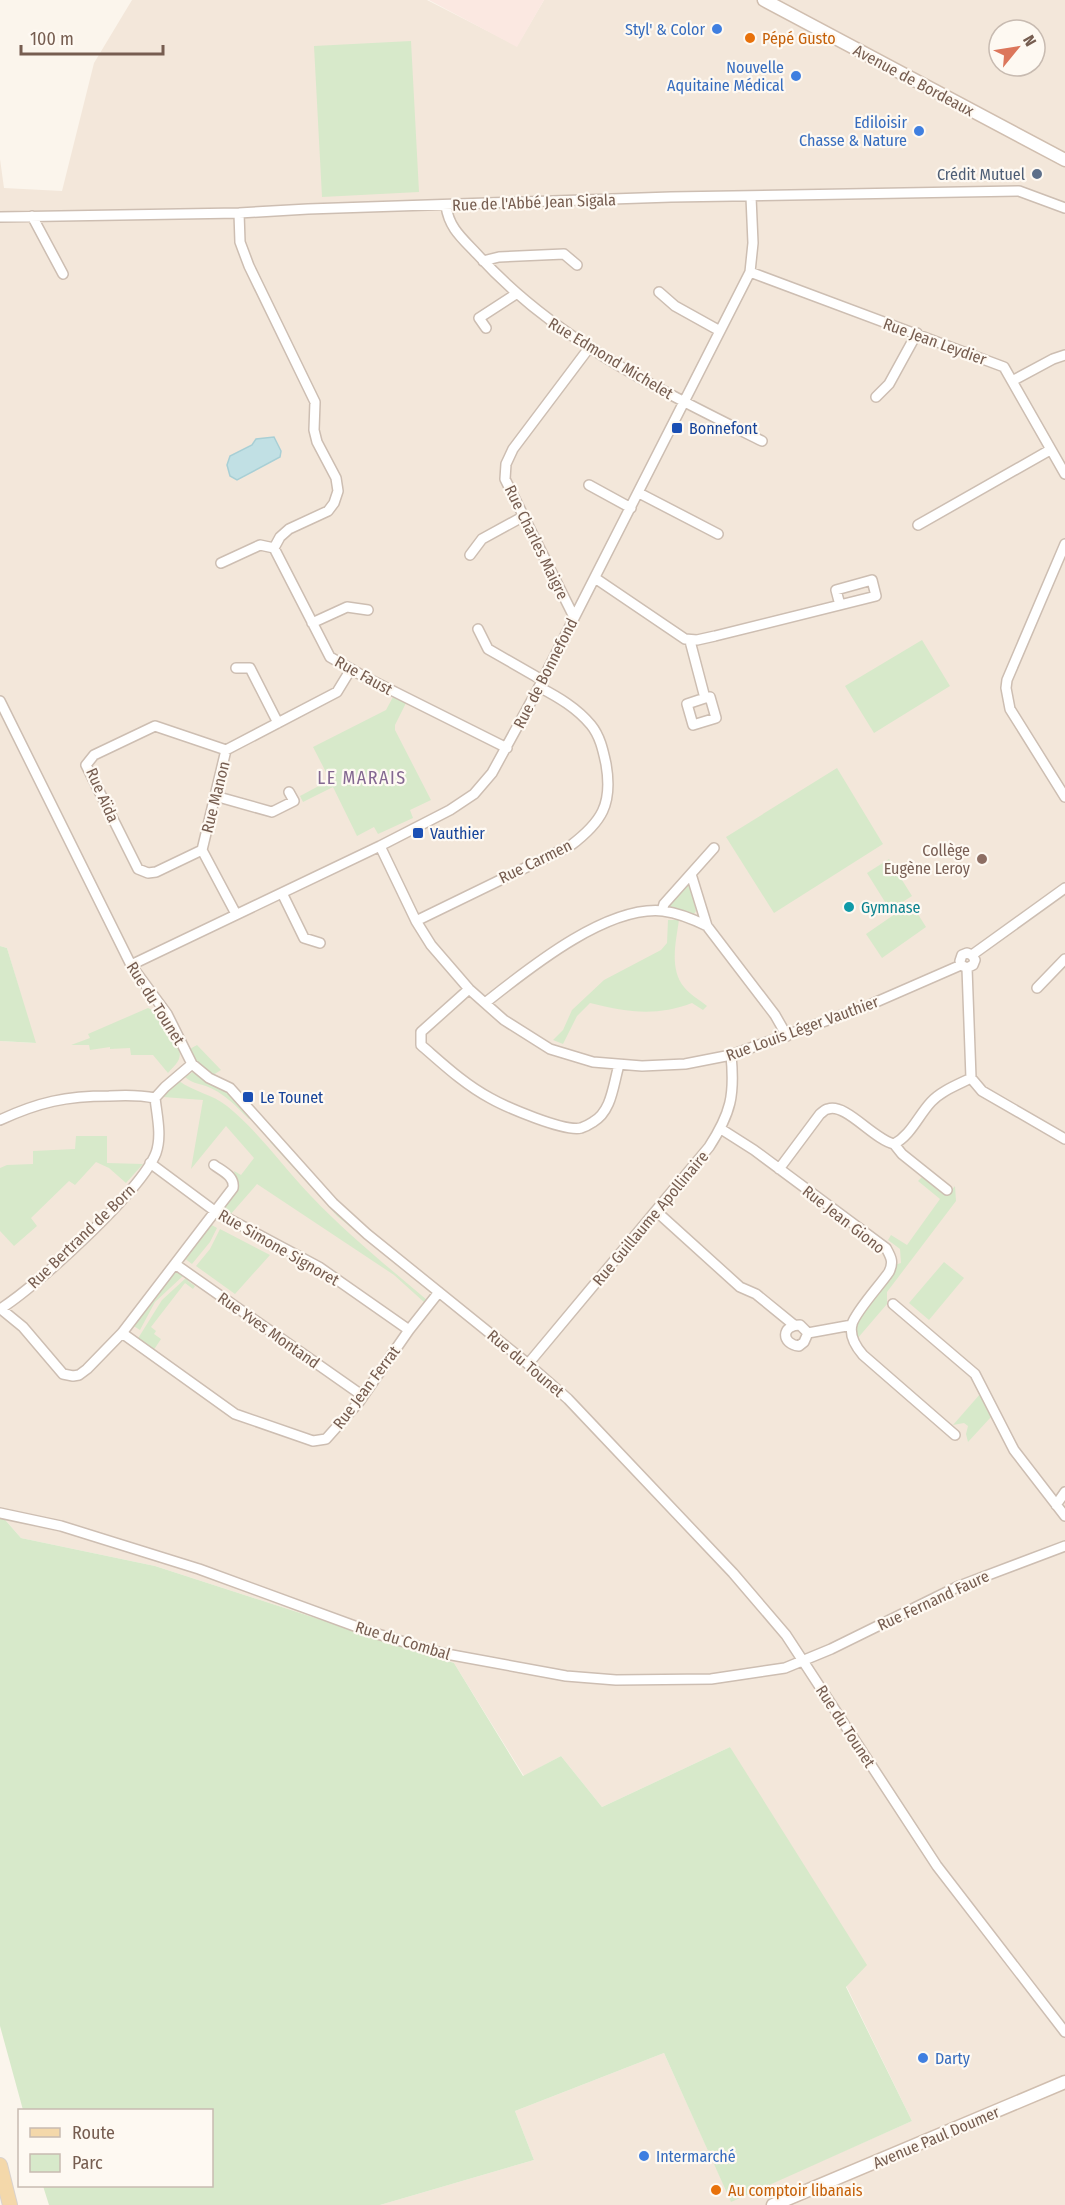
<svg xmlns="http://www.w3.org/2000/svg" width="1065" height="2205" font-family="'Fira Sans Condensed',sans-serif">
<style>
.residential{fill:#f3e7da;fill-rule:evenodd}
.commercial{fill:#fbe8e1}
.green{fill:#d7e9ca}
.water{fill:#c1e0e4;stroke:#a8cfd5;stroke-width:1.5}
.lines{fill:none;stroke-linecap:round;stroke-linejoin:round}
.street-casing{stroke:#cdbeb2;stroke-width:12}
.secondary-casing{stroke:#d0beaf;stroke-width:15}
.primary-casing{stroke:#d9d2ce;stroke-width:16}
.street{stroke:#fff;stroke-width:9}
.secondary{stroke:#fff;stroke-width:12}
.primary{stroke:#f4d8aa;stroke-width:14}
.shop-dot{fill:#3f7fe0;stroke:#fef9f2;stroke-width:2}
.food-dot{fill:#e8710a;stroke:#fef9f2;stroke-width:2}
.service-dot{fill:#5c6f8a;stroke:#fef9f2;stroke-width:2}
.transit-dot{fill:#1a4fb4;stroke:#fef9f2;stroke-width:2}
.education-dot{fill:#8d6e63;stroke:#fef9f2;stroke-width:2}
.culture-dot{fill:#0f9aa8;stroke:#fef9f2;stroke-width:2}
.labels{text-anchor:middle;stroke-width:4.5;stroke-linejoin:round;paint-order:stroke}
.shop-label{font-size:16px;fill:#366cbe;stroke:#fef9f2;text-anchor:end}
.food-label{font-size:16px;fill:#c56008;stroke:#fef9f2;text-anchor:start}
.street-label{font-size:16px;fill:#765d50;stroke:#fef9f2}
.service-label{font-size:16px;fill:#4e5e75;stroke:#fef9f2;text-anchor:end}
.transit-label{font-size:16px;fill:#164399;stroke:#fef9f2;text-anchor:start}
.education-label{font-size:16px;fill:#785e54;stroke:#fef9f2;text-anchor:end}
.culture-label{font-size:16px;fill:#0d838f;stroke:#fef9f2;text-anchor:start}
.neighbourhood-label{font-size:18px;letter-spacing:1.5px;fill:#836891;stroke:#fef9f2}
</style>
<rect width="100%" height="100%" fill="#fbf5ec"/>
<path class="residential" d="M132 0H427L517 46 544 0H1065V2205H380L534 2160 515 2111 664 2053 731 2201 912 2121 730 1747 602 1807 561 1756 524 1776 454 1663 155 1566 21 1538 0 1514V1041L35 1043 7 948 0 946V159L4 188 62 191 94 63ZM999 30H1035V66H999Z"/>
<path class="commercial" d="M429 0H544L517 47Z"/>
<path class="green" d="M411 41 419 192 322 197 314 46Z
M922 640 950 686 874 733 845 686Z
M393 697 406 703 395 725V730L431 800 410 810 413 818 378 834 374 827 357 836 333 787 303 802 300 796 330 780 313 747 386 710Z
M837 768 883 844 774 913 726 837Z
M889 859 912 896 890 910 867 873Z
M685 885 690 886 696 911 694 914 669 909 667 905Z
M911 903 926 927 882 958 866 934Z
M668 920H679C676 941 669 969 684 987 689 994 700 1000 707 1006L703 1010 692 1003C655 1017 627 1012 590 1003L577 1016 563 1044 553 1040 563 1030 572 1010 604 980 661 950 667 943Z
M0 946 7 948 36 1043 0 1041Z
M148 1008 157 1012V1008C165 1020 186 1047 178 1061 176 1065 171 1069 168 1073L153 1055H131L130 1048 110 1049V1047L90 1050 89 1045H71L90 1038 88 1034Z
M197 1045 221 1070 213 1075 197 1063 188 1050Z
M193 1072 231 1094 252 1118 249 1119C237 1107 223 1092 206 1086 197 1083 192 1083 185 1077Z
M179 1081C194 1092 212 1094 227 1106 259 1132 283 1167 311 1196 347 1234 387 1266 427 1300L425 1303 394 1275 257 1184 230 1215 222 1210 237 1188 234 1171 241 1175 254 1158 226 1126 191 1169 203 1100 163 1097Z
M76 1136H107V1163L143 1164 126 1183 109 1168 96 1162 75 1185 69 1181 31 1218 37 1226 14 1246 0 1231V1168L7 1165 33 1164V1151L75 1149Z
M272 1140 432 1290V1294L337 1216 270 1142Z
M922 1177 947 1196 955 1186 956 1201 887 1292V1304L857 1339C851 1319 882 1289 894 1273V1265L901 1263 900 1249 888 1240 891 1235 907 1245 940 1199 918 1181Z
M210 1224 217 1228 210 1242 192 1264 184 1258Z
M220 1229 270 1255 235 1294 196 1266 210 1249Z
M944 1262 964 1278 929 1320 909 1303Z
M173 1272H180L184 1275 155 1302 140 1330 132 1325Z
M187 1277 188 1281 195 1286 193 1289 185 1283 151 1327 156 1331 154 1334 161 1339 153 1351 137 1340 162 1300Z
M981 1393 991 1417 968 1442 966 1434 968 1426 964 1423 953 1425Z
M0 1514 21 1538 155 1566 454 1663 523 1776 561 1756 602 1807 730 1747 867 1965 846 1987 912 2121 731 2202 664 2053 515 2111 534 2160 380 2205H49L43 2186H212V2110H23L0 2026Z"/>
<path class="water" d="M274 437 281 451 280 457 237 480 230 476 227 465 230 456 252 445 256 439Z"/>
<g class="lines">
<defs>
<path id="street" d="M446 206C449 228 462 238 477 254 555 340 660 390 762 441
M32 216 63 274
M0 217 239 213 308 209 671 197 1019 191 1065 208
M483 261 499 257 564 254 577 265
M750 272 1004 367 1065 474
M659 292 675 306 720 331
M486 328 479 318 516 294
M1012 381 1053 359 1065 355
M876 397 889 384 917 333
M589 485 631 508
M639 493 718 534
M918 525 1050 450
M1065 544 1007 680 1006 688 1010 709 1065 797
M274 548 330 657 363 676 507 748
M470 555 482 539 524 516
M221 563 260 545 274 548 280 537 289 529 328 511 334 503 338 491 336 478 317 442 314 430 315 402 249 266 240 242 239 213
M595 578 685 639 697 640 715 636 876 596 872 580 836 590 840 605
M574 617 505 479 506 464 513 449 589 348
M312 623 347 607 368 610
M478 629 488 649 542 680
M690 641 705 698 687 704 693 725 716 718 710 697 705 698
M236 668H250L278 723
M0 701 131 965 167 1014 192 1064 209 1078 230 1088 333 1203 367 1234 528 1364 568 1399 733 1573 786 1635 937 1866 1065 2032
M215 796 272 812 294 801 289 792
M380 846 416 921 431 945 469 989 504 1020 550 1049 593 1062 642 1066 685 1064 731 1055 867 1006 961 965
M202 850 156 872 148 873 138 869 86 765 94 755 155 726 226 750
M691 874 707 926
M282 893 304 938 320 943
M662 911 664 904 714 848
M236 914 202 850 226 750 337 692 351 669
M416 921 570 846C602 822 613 804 606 764 603 750 600 736 591 725 577 708 558 697 539 687
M972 955 975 960 973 965 967 968 961 965 960 961 962 955 967 953 972 955 1065 888
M131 965 380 846 450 810 474 794 492 773 539 687 750 272 753 243 751 197
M967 968 971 1078 982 1091 1065 1139
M1037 988 1065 959
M469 989 421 1032V1045C443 1064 464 1084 490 1098 506 1107 564 1132 581 1128 584 1127 590 1124 593 1122 612 1111 613 1085 619 1065
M485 1003C527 970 606 905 663 911 678 913 693 919 707 926L775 1015 787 1036
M0 1120C39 1102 66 1096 109 1096 125 1095 140 1095 155 1098
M721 1129 754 1150 886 1248C891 1257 894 1262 889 1272 881 1284 856 1311 852 1324 849 1336 856 1347 863 1355L955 1435
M894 1144 902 1154 947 1190
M150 1163 216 1212 319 1267 409 1330
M779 1169 820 1114C823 1112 825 1109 828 1109 846 1103 873 1139 894 1144 911 1135 918 1116 931 1102 941 1091 957 1085 971 1078
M656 1211 740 1287 756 1294 794 1325
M175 1264 363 1396
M893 1304 975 1374 1014 1450 1065 1516
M0 1309C36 1287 141 1191 156 1153 162 1136 157 1116 155 1098L165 1087 192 1064
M1 1309 23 1327 63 1374 73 1376 79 1375 87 1369 122 1333 233 1188C235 1176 222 1171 214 1165
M122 1333 235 1414 313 1441 326 1439 359 1402 409 1330 439 1292
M808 1333 804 1342 799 1346C781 1344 781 1325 800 1325L808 1333 852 1325
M528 1364 709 1147C731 1113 735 1095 731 1055
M1056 1505 1065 1492
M0 1513 61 1526 199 1569 371 1632 441 1653 566 1676 616 1680 711 1679 785 1668 831 1649 959 1586 1065 1546"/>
<path id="secondary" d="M764 0 1065 160
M773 2205 1065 2082"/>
<path id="primary" d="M0 2165 10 2205"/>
</defs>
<use href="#street" class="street-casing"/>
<use href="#secondary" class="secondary-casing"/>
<use href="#primary" class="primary-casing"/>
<use href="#street" class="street"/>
<use href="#secondary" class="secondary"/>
<use href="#primary" class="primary"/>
</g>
<g class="shop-dot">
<circle cx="717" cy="29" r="6"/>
<circle cx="796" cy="76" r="6"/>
<circle cx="919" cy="131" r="6"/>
<circle cx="923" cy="2058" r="6"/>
<circle cx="644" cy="2156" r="6"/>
</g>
<g class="food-dot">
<circle cx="750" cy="38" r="6"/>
<circle cx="716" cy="2190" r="6"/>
</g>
<circle class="service-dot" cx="1037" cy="174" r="6"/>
<g class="transit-dot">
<rect x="671" y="422" width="12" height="12" rx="3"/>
<rect x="412" y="827" width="12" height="12" rx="3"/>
<rect x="242" y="1091" width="12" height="12" rx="3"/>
</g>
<circle class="education-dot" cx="982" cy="859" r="6"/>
<circle class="culture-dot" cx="849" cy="907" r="6"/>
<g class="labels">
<g class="shop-label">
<text x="705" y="35">Styl' &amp; Color</text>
<text x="784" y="73">Nouvelle<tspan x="784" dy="18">Aquitaine Médical</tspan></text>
<text x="907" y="128">Ediloisir<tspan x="907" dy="18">Chasse &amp; Nature</tspan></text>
<text x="935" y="2064" text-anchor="start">Darty</text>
<text x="656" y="2162" text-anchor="start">Intermarché</text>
</g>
<g class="food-label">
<text x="762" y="44">Pépé Gusto</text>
<text x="728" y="2196">Au comptoir libanais</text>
</g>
<g class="street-label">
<text transform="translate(914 80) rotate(28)" y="6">Avenue de Bordeaux</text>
<text transform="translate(534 202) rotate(-2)" y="6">Rue de l'Abbé Jean Sigala</text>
<text transform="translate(935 341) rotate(20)" y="6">Rue Jean Leydier</text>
<text transform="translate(611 358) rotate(31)" y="6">Rue Edmond Michelet</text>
<text transform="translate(537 542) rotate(64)" y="6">Rue Charles Maigre</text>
<text transform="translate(545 673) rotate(-63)" y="6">Rue de Bonnefond</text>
<text transform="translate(364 675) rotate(29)" y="6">Rue Faust</text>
<text transform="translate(103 795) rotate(66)" y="6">Rue Aïda</text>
<text transform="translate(215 797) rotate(-76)" y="6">Rue Manon</text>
<text transform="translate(535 861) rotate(-26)" y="6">Rue Carmen</text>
<text transform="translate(156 1003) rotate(58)" y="6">Rue du Tounet</text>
<text transform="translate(802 1028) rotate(-20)" y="6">Rue Louis Léger Vauthier</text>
<text transform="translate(650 1218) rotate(-50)" y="6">Rue Guillaume Apollinaire</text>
<text transform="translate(844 1219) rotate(38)" y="6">Rue Jean Giono</text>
<text transform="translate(81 1236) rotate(-44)" y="6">Rue Bertrand de Born</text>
<text transform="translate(279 1247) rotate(30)" y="6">Rue Simone Signoret</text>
<text transform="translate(269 1330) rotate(35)" y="6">Rue Yves Montand</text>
<text transform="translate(526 1363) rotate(40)" y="6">Rue du Tounet</text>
<text transform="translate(366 1387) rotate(-53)" y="6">Rue Jean Ferrat</text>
<text transform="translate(933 1600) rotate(-25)" y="6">Rue Fernand Faure</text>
<text transform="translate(403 1640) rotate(17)" y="6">Rue du Combal</text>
<text transform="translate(846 1726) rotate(57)" y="6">Rue du Tounet</text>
<text transform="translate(936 2137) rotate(-23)" y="6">Avenue Paul Doumer</text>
</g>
<g class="service-label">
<text x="1025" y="180">Crédit Mutuel</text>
</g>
<g class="transit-label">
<text x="689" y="434">Bonnefont</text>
<text x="430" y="839">Vauthier</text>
<text x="260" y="1103">Le Tounet</text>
</g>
<g class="education-label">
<text x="970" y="856">Collège<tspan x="970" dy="18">Eugène Leroy</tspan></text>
</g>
<g class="culture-label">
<text x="861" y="913">Gymnase</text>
</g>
<g class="neighbourhood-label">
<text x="362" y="784">LE MARAIS</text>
</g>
</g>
<rect x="18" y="2109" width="195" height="78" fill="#fef9f2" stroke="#c8bbb1" stroke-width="1.5"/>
<rect x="30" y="2128" width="30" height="9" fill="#f4d8aa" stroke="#c8bbb1" stroke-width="1.5"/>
<text x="72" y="2139" font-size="18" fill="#765d50">Route</text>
<rect x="30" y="2154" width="30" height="18" fill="#d7e9ca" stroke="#c8bbb1" stroke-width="1.5"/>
<text x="72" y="2169" font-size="18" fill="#765d50">Parc</text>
<g transform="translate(1017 48) rotate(60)"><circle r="28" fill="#fef9f2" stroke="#c8bbb1" stroke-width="1.5"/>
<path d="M0-4.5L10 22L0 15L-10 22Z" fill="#dc765b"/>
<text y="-9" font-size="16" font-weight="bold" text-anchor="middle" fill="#765d50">N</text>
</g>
<path d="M21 45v9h142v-9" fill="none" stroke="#765d50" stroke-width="3"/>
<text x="30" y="45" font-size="18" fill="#765d50" stroke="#fef9f2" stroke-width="4.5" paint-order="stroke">100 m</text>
</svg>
